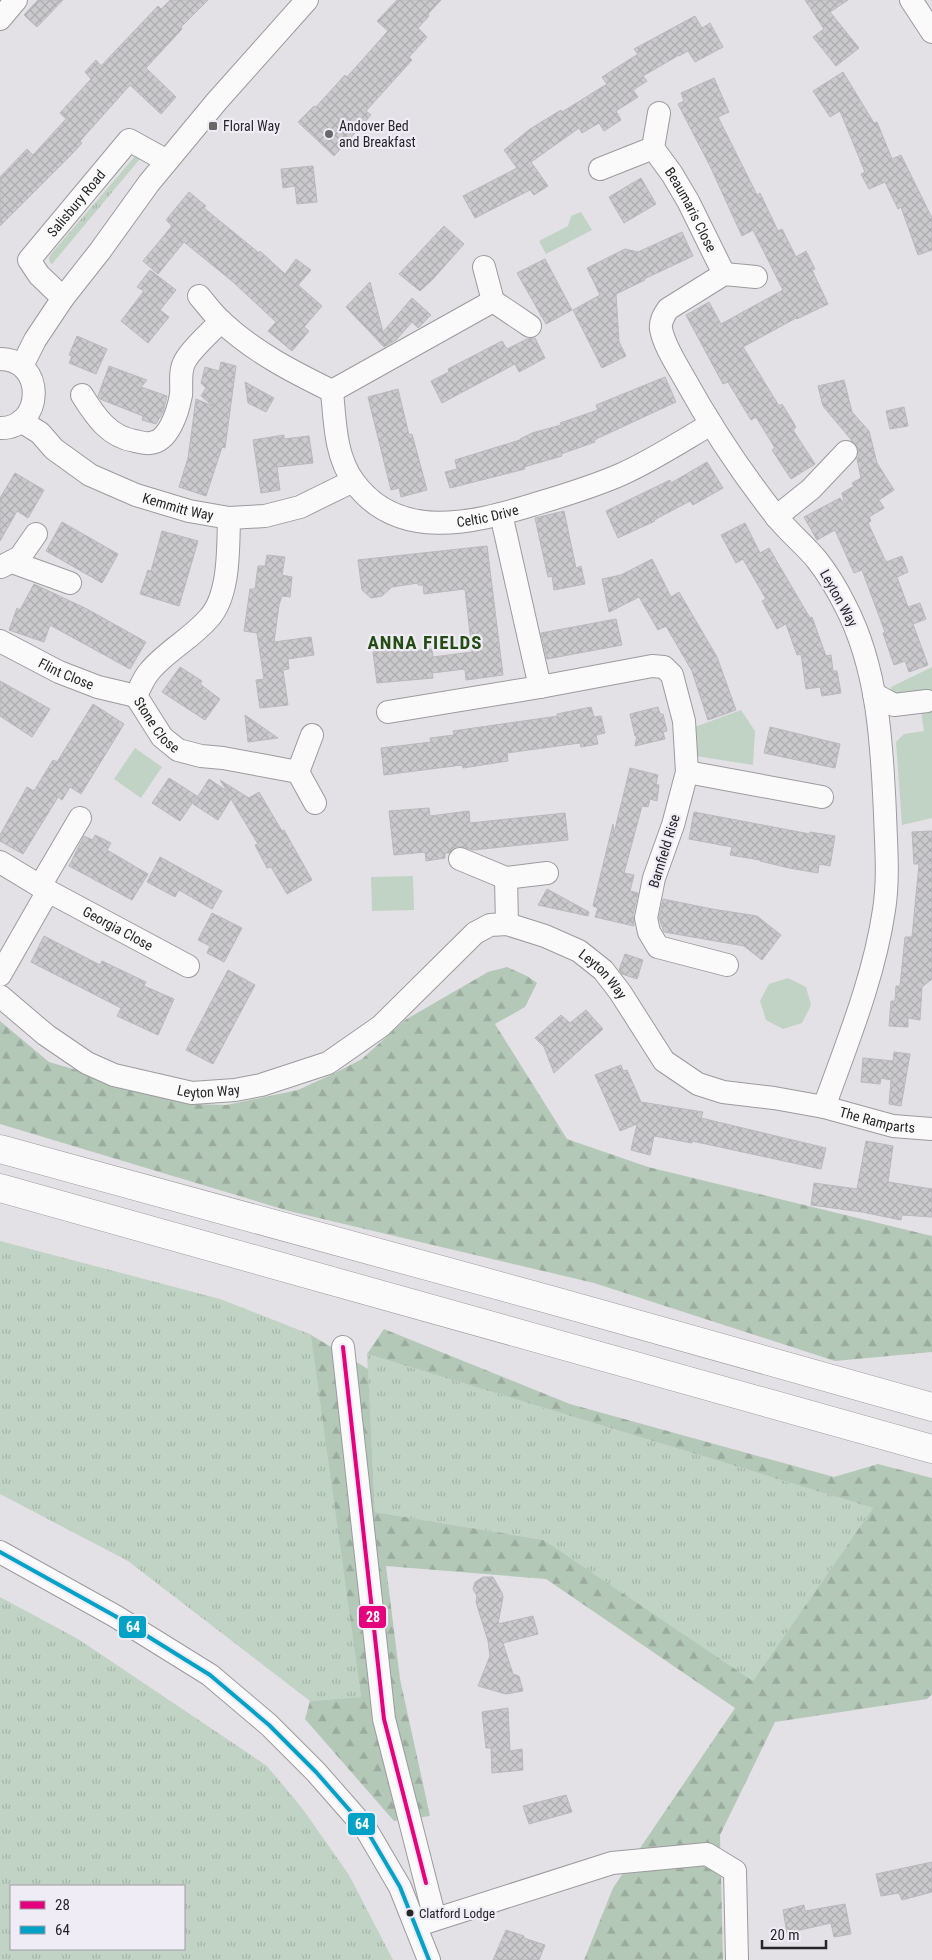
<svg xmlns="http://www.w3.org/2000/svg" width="932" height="1960" font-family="'Roboto Condensed',sans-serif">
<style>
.grass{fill:url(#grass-tufts);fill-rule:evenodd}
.forest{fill:url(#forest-firs)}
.park{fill:#c0d3c4}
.building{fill:url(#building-cross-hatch);stroke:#b9b8bc}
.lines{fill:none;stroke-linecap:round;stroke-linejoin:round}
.minor-casing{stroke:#9c9a9e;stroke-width:24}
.highway-casing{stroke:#9c9a9e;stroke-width:29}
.minor{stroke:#fbfafb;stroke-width:22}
.highway{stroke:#fbfafb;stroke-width:28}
.bus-1-casing{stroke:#efecf6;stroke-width:8}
.bus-2-casing{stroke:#efecf6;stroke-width:8}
.bus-1{stroke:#e5007d;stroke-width:4}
.bus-2{stroke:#02a2c6;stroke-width:4}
.poi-dot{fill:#68676a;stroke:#efecf6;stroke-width:2}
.bus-dot{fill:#262528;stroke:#efecf6;stroke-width:2}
.labels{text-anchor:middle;stroke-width:4.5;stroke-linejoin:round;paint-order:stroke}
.bus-label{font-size:13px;fill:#262528;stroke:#efecf6;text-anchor:start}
.poi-label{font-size:14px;fill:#262528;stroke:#efecf6;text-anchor:start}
.street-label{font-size:14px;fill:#262528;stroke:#efecf6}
.district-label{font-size:19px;font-weight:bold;letter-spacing:1px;fill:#234d12;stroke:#efecf6}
.line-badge{stroke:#efecf6;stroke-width:2}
.badge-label{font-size:14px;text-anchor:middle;font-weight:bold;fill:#fff}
</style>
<defs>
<pattern id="grass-tufts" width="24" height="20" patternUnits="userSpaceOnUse" patternTransform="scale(1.25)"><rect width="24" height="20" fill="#c0d3c4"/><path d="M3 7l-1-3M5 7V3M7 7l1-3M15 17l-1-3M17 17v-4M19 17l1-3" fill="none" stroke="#a5b5a8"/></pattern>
<pattern id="forest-firs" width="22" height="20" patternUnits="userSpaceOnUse" patternTransform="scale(1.25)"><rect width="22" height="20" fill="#b4c8b8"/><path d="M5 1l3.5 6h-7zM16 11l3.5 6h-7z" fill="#9bac9e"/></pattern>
<pattern id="building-cross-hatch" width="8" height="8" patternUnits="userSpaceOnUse" patternTransform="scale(1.25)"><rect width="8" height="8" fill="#cac9cc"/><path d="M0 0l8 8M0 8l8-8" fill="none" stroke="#adacaf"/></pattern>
</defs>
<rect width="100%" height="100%" fill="#e3e1e6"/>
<path class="grass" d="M137 154H144L52 264 50 263 49 258 51 254Z
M0 1241 220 1299 312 1335 361 1697 310 1701 128 1561 0 1494Z
M367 1354 873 1508 753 1681 544 1540 375 1512Z
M0 1597 78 1639 267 1766 302 1808 349 1875 393 1960H0ZM11 1886H184V1949H11Z"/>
<path class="forest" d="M507 967 527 976 537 983 525 1007 495 1024 567 1139 648 1167 932 1236V1352L835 1361 594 1283 289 1211 0 1124V1021L49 1062 192 1104 226 1105 298 1090 333 1074 362 1059 405 1020 488 972Z
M384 1329 570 1404 834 1477 878 1464 932 1478V1694L927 1699 775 1722 720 1835 723 1960H584L613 1888 735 1708 546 1579 386 1566 400 1679 430 1816 394 1821 305 1719 310 1701 361 1697 311 1335 368 1369 375 1512 544 1540 753 1681 873 1508 367 1354Z"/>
<path class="park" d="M581 212 592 230 546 254 539 241 568 226 571 216Z
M932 667V818L902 825 896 742 904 734 924 731 919 698 892 697 891 687Z
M741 710 755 731 753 765 696 756 692 728Z
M135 748 162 767 141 798 114 779Z
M413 876 414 910 372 911 371 877Z
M788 978 806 987 811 1005 802 1023 783 1029 766 1020 760 1001 769 984Z"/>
<path class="building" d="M38 0H63L37 27 24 15Z
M170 0H208L181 27 182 29 146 68 176 97 161 114 130 85 80 141 82 143 70 156 0 226V177L27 149 33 155 66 119 60 113 91 79 85 72 96 60 101 66 158 6 161 9Z
M397 0H441L428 14 429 16 418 28 427 37 409 57 412 60 366 111 371 115 334 156 298 122 314 106 316 107 345 75 347 77 388 31 377 21Z
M805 0H848L830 12 859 48 836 66 813 37 824 29Z
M695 16 702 28 710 23 723 47 695 62 688 51 679 56V55L643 76 647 81 633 90 638 97 616 111 621 120 604 131 599 123 582 133 579 128 531 162 548 186 534 195 530 190 475 218 463 196 517 168 504 150 530 129 561 110 562 112 607 84 602 77 638 54 634 49Z
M843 72 874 123 877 122 892 159 901 155 932 218V250L918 255 901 207 898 209 885 182 869 189 861 174 865 172 840 111 830 117 813 91Z
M714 78 729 112 718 117 757 195 760 193 778 231 782 229 796 257 806 251 815 269 812 270 828 304 797 319 796 318 743 347 779 406 782 404 796 427 793 430 815 464 791 479 772 450 775 448 756 417 751 420 728 382 723 384 686 315 709 302 721 324 783 290 753 230 742 236 710 166 678 104 684 101 681 93Z
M313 166 317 202 297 204 295 186 283 188 281 169Z
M641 178 656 204 624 223 609 197Z
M189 192 206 206 204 208 259 253 260 251 285 274 296 259 311 270 298 285 322 306 304 327 309 331 292 351 268 331 276 322 232 281 184 242 158 274 143 261 172 226 166 220Z
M444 226 464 244 433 279 420 291 399 274Z
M682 232 693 256 644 279 645 280 616 294 619 342 626 356 602 368 573 310 600 295 587 268 625 249 638 252Z
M545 259 572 310 546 324 517 273Z
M150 270 176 290 160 310 169 317 148 343 121 321 144 291 137 287Z
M370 282 383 332 412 298 431 315 418 328 412 322 396 340 384 347 346 307Z
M77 336 107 349 96 374 69 363 72 356 69 355Z
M535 338 545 358 519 372 515 364 442 403 431 381 449 372 448 369 502 341 507 349 527 339Z
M221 362 236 366 225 448 222 447 206 496 179 487 188 458 196 399 213 406 201 396 206 388 201 383 205 367 219 371Z
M109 366 147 380 141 387 167 396 163 412 156 424 142 420 143 416 100 399 98 396Z
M665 377 676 402 594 440 595 442 561 454 562 456 524 467 525 469 450 488 445 472 457 469 455 460 520 440V439L532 433 561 425 560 423 598 410 596 405Z
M844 380 852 412 869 431 877 463 894 490 879 500 884 508 869 517 871 521 868 523 886 562 902 556 908 572 897 577 908 607 920 603 926 619 913 624 928 665 909 672 905 661 894 665 883 633 885 632 862 570 854 573 835 530 817 540 804 517 840 498 845 506 842 493 854 486 852 483 861 478 857 459 859 455 858 448 823 406 818 386Z
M245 382 274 398 266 412 248 403Z
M398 389 409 435 412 434 427 490 401 497 399 488 391 490 368 397Z
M904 407 908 426 890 429 886 411Z
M284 435V439L309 436 313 463 277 467 280 490 261 493 253 440Z
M707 462 723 488 693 505 690 501 654 520 655 521 618 538 606 511 670 480 671 483Z
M15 473 44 490 28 518 17 511 0 541V498Z
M564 511 576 568 581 566 585 584 554 590 552 576 548 577 535 518Z
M62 522 118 554 102 583 46 551Z
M745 523 760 553 769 548 810 618 812 617 826 656 831 655 833 671H837L841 693 822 696 820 687 806 689 801 654 797 655 786 624 777 629 762 601 766 599 743 559 736 563 721 535Z
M162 531 198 541 179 606 140 594 148 570 151 571Z
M487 546 503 675 466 680 465 669 432 673 433 678 377 683 373 652 400 649 401 652 432 649 433 657 472 652 465 589 424 594 423 585H418V583L392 587 382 596 371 598 362 590 358 560Z
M267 555 285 557 282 575 292 577 290 597 282 596 279 605 274 642 311 637 314 655 288 659 289 669 283 670 288 705 260 708 256 680 264 679 257 633 244 631 250 589H255L258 566H265Z
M652 559 671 597 679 592 717 657 736 710 708 720 692 671 666 626 658 630 639 597 609 612 602 579 621 575Z
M34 584 87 609 146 642 130 669 50 625 44 642 9 630 17 608 20 610Z
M616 619 622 645 547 659 541 633Z
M180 667 202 681 200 684 220 699 205 720 162 692Z
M0 681 50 709 32 737 0 716Z
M93 704 124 724 81 794 70 787 62 800 58 797 23 854 0 841V835L27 787 34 791 53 760 57 762Z
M591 707 594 717 601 716 605 733 596 735 598 744 581 747 580 743 507 753 508 761 463 768 462 765 384 775 381 748 431 742 430 738 454 735 453 731 558 716 557 714Z
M658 707 660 714H663L667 731 663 732 665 739 635 746 637 736H635L630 714Z
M245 715 278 738 248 742Z
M770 727 840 744 835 768 764 753Z
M630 768 658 775 656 784 659 785 657 801 650 799 648 807 642 806 624 873 634 875 630 891 638 893 633 915 634 926 595 917 598 908 593 906 613 824 614 833Z
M169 778 197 796 180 821 152 803Z
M209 779 227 791 220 780 249 798 259 792 282 831 284 830 312 880 287 894 271 867 267 868 255 845 258 844 231 799 218 820 193 804Z
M429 808 430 816 469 811 470 823 565 813 568 840 473 850 458 846 449 853H445V858L426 861 425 852 394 855 389 811Z
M694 812 810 834V832L835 836 830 866 819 864 818 873 789 868 760 861V860L730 855 732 847 689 839Z
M932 831V863H930H932V979L922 987 920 1020 908 1018V1027L889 1026 891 1001H895L896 986H900L905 937H912L919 864H914L912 832Z
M95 835 111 843 107 850 148 874 132 900 69 866 84 836 93 840Z
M160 857 222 891 212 909 179 890 175 897 147 882Z
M547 889 589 912 588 916 538 905Z
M663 899 712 909 757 916 781 935 762 960 744 946 664 932 659 918Z
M212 913 242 928 224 962 207 953 210 946 198 940Z
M44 936 100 965 102 961 146 982 144 986 174 999 158 1035 117 1016 121 1008 31 962Z
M625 954 643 960 637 979 622 974 619 970Z
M228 970 255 985 213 1064 186 1050Z
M586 1010 603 1029 554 1073 544 1047 535 1038 561 1015 570 1023Z
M894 1052 910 1054 901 1106 889 1104 891 1080 881 1078 880 1084 861 1082 863 1058 893 1061Z
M621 1065 623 1071 627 1070 641 1102 703 1112 701 1118 826 1148 821 1169 692 1141V1143L654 1136 650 1155 631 1150 637 1124 620 1131 595 1075Z
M866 1141 893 1146 888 1182 932 1189V1217L902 1215 901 1220 862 1212 811 1205 814 1183 857 1189Z
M483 1577H493L502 1593 503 1597 498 1624 533 1616 538 1634 503 1643 513 1674 519 1676 523 1691 506 1694 478 1686 490 1656 488 1641 476 1602 477 1596 473 1589 475 1582Z
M508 1708 510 1751 522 1749 523 1770 492 1773 491 1748H486L482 1712Z
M566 1795 572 1812 529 1824 523 1806Z
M932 1862V1892L902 1900 899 1893 881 1896 876 1874Z
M845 1904 851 1934 834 1937 831 1923 787 1933 783 1910 804 1905 805 1911Z
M506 1930 524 1936V1938L545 1945 539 1960H493Z"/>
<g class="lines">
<defs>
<g id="minor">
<path d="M911 0 932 32"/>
<path d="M0 19 16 0"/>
<path id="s1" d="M659 113 653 148 672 174 688 201 724 274"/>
<path d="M600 169 653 148"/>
<path d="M199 296C206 304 213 314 222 322 254 352 293 372 332 391"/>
<path id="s2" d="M63 298 39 275 29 260 129 140 167 161"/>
<path d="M493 301 530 326"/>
<path d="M0 359C46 359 44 429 0 428"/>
<path d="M22 366 35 340 63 298 100 251 149 183 217 101 307 0"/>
<path id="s3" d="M332 391C335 422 335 456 354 482 398 542 473 523 532 505 562 496 593 487 622 474 653 460 682 441 711 424"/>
<path d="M332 391 493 301 484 267"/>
<path d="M82 395C95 416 109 437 135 441 139 442 145 444 150 443 169 442 178 411 181 395 182 384 179 371 185 361 191 349 211 332 221 321"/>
<path id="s4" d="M21 421 40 433 54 449 90 475 136 495 189 511 229 518 265 516 300 507 353 481"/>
<path d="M501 514 540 687 652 666 664 667 672 675 684 721 687 772 673 825 654 878 646 918 649 932 658 947 727 965"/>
<path d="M776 517 811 489 846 452"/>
<path id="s5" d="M229 518C228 548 230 595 209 618 191 639 166 651 149 672 143 679 140 688 136 696L162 737 178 750 201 756 223 758 298 772"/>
<path d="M12 562 70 583"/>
<path d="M1 567 20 557 36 534"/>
<path id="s6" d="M0 641 59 672 98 687 136 696"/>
<path d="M874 694 894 705 927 701"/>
<path d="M388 712 540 687"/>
<path d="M312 735 298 772 315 803"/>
<path d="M687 772 822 797"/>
<path d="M460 859 506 878 547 873"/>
<path d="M0 862 48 891"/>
<path d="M506 878 507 924"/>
<path d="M40 886 80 818"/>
<path id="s7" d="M0 975 48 891 188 966"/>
<path id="s8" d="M0 996 46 1035 87 1063 114 1075 192 1093 235 1090 261 1085 328 1063 381 1026 475 933 490 925 507 924 545 936 579 951 603 970 620 992 664 1061 698 1084 723 1092 774 1098 824 1107C847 1043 874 978 884 910 889 878 886 846 885 814 882 744 878 668 845 605 837 589 828 574 817 560 804 544 788 532 775 515 741 472 710 425 683 376 675 362 664 345 661 329 660 321 664 315 668 309L724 274 756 277"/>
<path id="s9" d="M824 1107 893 1126 932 1129"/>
<path d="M343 1347 384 1719 435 1919"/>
<path d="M0 1552 115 1616 210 1675 269 1725 316 1772 366 1829 400 1887 429 1960"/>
<path d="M421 1924 612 1863 707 1854 735 1871 737 1960"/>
</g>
<path id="highway" d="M0 1149 551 1300 932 1407
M0 1188 932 1449"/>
</defs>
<use href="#minor" class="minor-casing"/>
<use href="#highway" class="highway-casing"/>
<use href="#minor" class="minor"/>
<use href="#highway" class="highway"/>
<defs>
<path id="bus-1" d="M343 1347 384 1719 426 1883"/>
<path id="bus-2" d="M0 1552 115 1616 210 1675 269 1725 316 1772 366 1829 400 1887 429 1960"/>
</defs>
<use href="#bus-1" class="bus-1-casing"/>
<use href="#bus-2" class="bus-2-casing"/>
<use href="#bus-1" class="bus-1"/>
<use href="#bus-2" class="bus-2"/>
</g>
<g class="poi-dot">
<rect x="208" y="121" width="10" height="10" rx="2.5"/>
<circle cx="329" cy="134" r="5"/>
</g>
<circle class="bus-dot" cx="410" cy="1913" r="4.5"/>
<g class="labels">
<g class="bus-label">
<text x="419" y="1918">Clatford Lodge</text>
</g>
<g class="poi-label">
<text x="223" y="131">Floral Way</text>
<text x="339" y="131">Andover Bed<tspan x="339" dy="16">and Breakfast</tspan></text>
</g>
<g class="street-label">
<text dy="5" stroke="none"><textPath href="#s2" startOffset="125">Salisbury Road</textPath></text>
<text dy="5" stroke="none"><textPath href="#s1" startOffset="108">Beaumaris Close</textPath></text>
<text dy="5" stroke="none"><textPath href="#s4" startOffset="182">Kemmitt Way</textPath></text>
<text dy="5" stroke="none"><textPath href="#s3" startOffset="242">Celtic Drive</textPath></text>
<text transform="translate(839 598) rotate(61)" y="5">Leyton Way</text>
<text dy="5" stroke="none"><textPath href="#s6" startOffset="74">Flint Close</textPath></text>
<text dy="5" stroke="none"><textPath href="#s5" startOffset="248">Stone Close</textPath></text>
<text transform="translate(664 851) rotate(-73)" y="5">Barnfield Rise</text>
<text dy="5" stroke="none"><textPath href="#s7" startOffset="176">Georgia Close</textPath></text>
<text dy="5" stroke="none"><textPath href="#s8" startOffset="701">Leyton Way</textPath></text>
<text dy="5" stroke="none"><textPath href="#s8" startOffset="236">Leyton Way</textPath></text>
<text dy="5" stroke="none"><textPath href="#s9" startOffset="55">The Ramparts</textPath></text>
</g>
<g class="district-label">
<text x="425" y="649">ANNA FIELDS</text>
</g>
</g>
<g class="line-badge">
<rect x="358" y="1605" width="29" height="24" rx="5" fill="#e5007d"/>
<rect x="118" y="1615" width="29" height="24" rx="5" fill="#02a2c6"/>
<rect x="347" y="1812" width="29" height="24" rx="5" fill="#02a2c6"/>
</g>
<g class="badge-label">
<text x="373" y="1622">28</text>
<text x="133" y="1632">64</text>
<text x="362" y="1829">64</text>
</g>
<rect x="10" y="1885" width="175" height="65" fill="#efecf6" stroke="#9f9ca4"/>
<rect x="20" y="1901" width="25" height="8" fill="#e5007d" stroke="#9f9ca4"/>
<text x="55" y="1910" font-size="15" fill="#262528">28</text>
<rect x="20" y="1926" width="25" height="8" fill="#02a2c6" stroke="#9f9ca4"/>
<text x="55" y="1935" font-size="15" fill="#262528">64</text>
<path d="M762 1940v8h64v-8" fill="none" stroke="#262528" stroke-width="2.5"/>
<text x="770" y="1940" font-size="15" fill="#262528" stroke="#efecf6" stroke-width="4" paint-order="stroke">20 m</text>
</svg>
